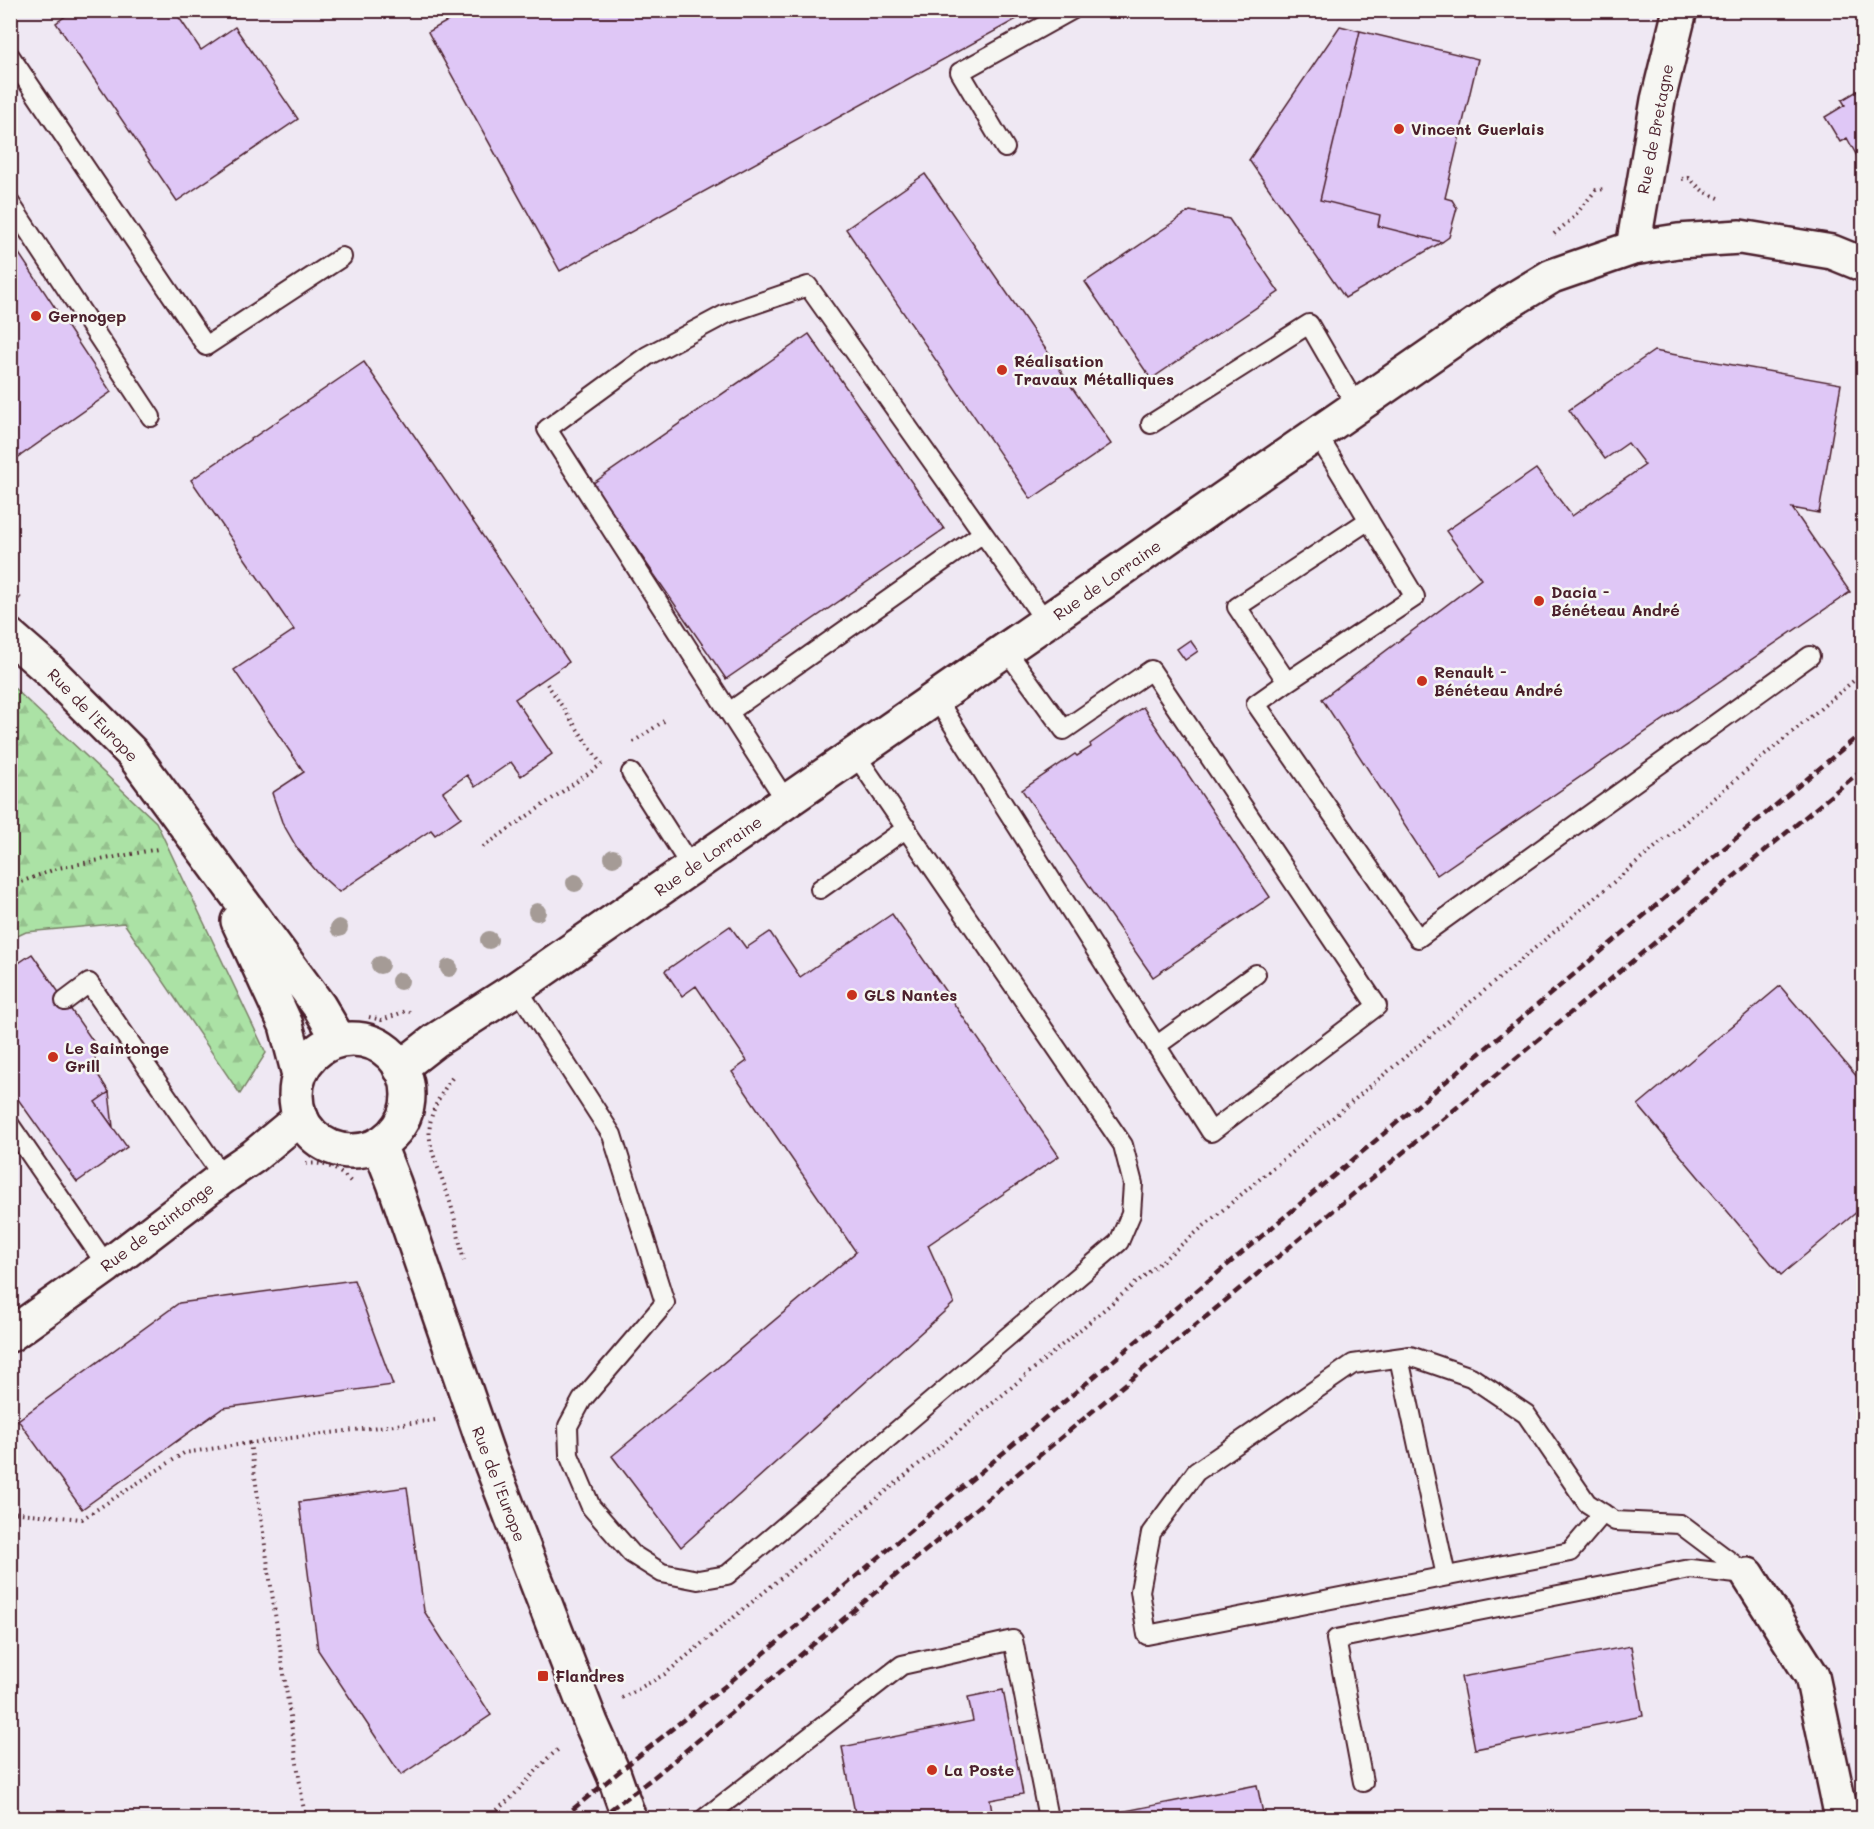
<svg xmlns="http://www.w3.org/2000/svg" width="1874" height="1829" font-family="Mali,sans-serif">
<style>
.built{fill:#efe8f3}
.forest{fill:url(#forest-firs);stroke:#7a8068;stroke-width:1.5}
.building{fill:#dfc7f6;stroke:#4a1f2b;stroke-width:1.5}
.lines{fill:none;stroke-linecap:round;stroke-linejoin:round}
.service-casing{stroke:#4a1f2b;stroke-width:22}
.minor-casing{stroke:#4a1f2b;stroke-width:38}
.tertiary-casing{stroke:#4a1f2b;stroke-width:38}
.path{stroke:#4a1f2b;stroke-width:4;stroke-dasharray:1.5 4.5;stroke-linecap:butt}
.service{stroke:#f6f6f2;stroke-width:18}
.minor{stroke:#f6f6f2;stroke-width:33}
.tertiary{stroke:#f6f6f2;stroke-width:33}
.rail{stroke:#4a1f2b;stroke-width:4.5;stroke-dasharray:9 4.5;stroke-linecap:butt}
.tree{fill:#a59b96}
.poi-dot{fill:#c8321e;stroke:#f6f6f2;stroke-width:2}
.labels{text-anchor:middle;stroke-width:5;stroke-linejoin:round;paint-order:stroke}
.poi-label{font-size:16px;font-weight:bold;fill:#4a1f2b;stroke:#f6f6f2;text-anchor:start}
.street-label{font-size:16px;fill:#4a1f2b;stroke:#f6f6f2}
</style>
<defs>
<pattern id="forest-firs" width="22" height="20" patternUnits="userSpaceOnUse" patternTransform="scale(1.5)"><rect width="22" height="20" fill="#abe2a5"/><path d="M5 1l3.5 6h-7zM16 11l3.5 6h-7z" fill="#95c18e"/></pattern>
</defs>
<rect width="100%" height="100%" fill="#f6f6f2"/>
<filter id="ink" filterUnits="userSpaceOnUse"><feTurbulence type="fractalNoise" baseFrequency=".0167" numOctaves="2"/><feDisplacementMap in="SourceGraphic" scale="12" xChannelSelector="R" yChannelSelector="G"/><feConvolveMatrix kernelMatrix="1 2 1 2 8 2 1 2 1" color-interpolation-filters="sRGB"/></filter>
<g filter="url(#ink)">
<path class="built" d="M11 11H1863V1818H11L10 939 26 932 124 923 240 1093 156 822 11 685Z"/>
<path class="forest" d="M11 685 156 822 266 1053 240 1094 124 923 26 932 11 939Z"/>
<path class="building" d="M74 10H174L201 50 235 27 298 119 177 201 56 23Z
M467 10H1033L560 271 428 32Z
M1340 26 1360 31 1320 200 1380 215 1378 226 1442 242 1345 298 1249 160Z
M1360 31 1478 59 1445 198 1452 200 1457 208 1449 237 1442 242 1378 226 1380 215 1320 200Z
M1864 87V152L1857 156 1847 138 1840 142 1825 117 1845 105 1842 100Z
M925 174 1111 444 1031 499 846 229Z
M1190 211 1229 219 1279 292 1151 379 1085 282Z
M10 240 111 392 10 463Z
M809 334 944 529 726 679 592 484Z
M1654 351 1841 384 1819 513 1792 508 1850 592 1437 875 1322 699 1481 579 1446 531 1536 469 1572 516 1645 465 1628 443 1605 459 1569 410Z
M364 362 569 662 515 699 552 754 521 776 511 762 475 787 467 775 443 792 461 817 435 835 431 830 339 892 317 872 297 848 282 822 272 793 304 772 234 670 294 630 191 480Z
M1190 640 1198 651 1185 660 1177 649Z
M1143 707 1270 897 1153 977 1022 790 1075 754 1077 756 1091 747 1090 744Z
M892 914 1059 1156 928 1245 954 1303 681 1547 612 1456 856 1252 732 1072 747 1061 696 986 682 996 665 971 730 926 746 948 770 932 800 977Z
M32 954 95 1044V1070L109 1092 95 1102 127 1147 77 1182 10 1088V969Z
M1780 986 1864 1085V1206L1781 1275 1638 1105Z
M109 1092 113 1127 95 1102Z
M354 1280 393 1385 223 1408 82 1509 18 1420 179 1303Z
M407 1487 424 1611 491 1715 401 1775 318 1650 299 1502Z
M1631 1646 1643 1716 1475 1749 1461 1677Z
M1003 1690 1023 1794 990 1800 993 1818H856L842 1747 973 1721 968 1697Z
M1257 1785 1264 1818H1111L1110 1814Z"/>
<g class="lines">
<defs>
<path id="service" d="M10 56 206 346 342 257
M1005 148 960 72 1072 10
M10 203 151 417
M1151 424 1309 324 1357 407
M1317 434 1415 597 1287 682 1237 607 1369 520
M1287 682 1256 704 1418 938 1810 656
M936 698 1211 1132 1377 1006 1151 670 1064 730 1006 650
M729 712 983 533
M631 773 691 867
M786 801 547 429 647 356 726 314 808 286 1046 622
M820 889 907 828
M517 988 612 1135 665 1303 582 1400 568 1426 569 1455 591 1507 632 1554 662 1573 698 1580 727 1575 1119 1242 1131 1214 1133 1184 1123 1145 855 754
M65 1001 89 983 223 1177
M1156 1046 1256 974
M10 1125 107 1266
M1399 1358 1446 1576
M1603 1513 1570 1552 1147 1635 1140 1591 1151 1533 1196 1472 1353 1364 1410 1356 1471 1377 1526 1414 1587 1503 1615 1521 1680 1524 1748 1575
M1363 1782 1336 1639 1690 1569 1746 1575
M705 1818 902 1665 1013 1640 1048 1818"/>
<path id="minor" d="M1633 248 1658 100 1680 10
M400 1068 436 1040 517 988 1499 308 1552 276 1633 248 1678 241 1740 237 1832 252 1864 265
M10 1335 107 1266 223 1177 254 1156 301 1117
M1748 1575 1812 1676 1842 1818"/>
<path id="tertiary" d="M10 636 48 669 132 753 319 1006 339 1040
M238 921 286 1025 299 1075
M296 1095a56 56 0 1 1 112 0a56 56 0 1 1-112 0Z
M379 1145 394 1183 487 1453 591 1723 614 1775 629 1818"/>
</defs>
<use href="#service" class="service-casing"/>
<use href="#minor" class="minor-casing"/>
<use href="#tertiary" class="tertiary-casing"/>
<path class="path" d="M1682 179 1689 178 1703 191 1721 199
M1554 234 1572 219 1596 190 1606 189
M10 590 21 599
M547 684 601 764
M633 742 667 719
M483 847 602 764
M10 886 58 868 158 849
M369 1017 382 1020 406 1011 410 1012
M452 1078C413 1132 433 1147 450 1202 456 1221 459 1241 464 1261
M306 1164C325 1161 340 1170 352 1183
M10 1512 82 1519 184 1453 250 1443
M622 1698 665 1674 994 1402 1864 672
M305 1818 250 1443 435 1420
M488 1818 513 1796 548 1758 560 1748"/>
<use href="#service" class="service"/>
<use href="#minor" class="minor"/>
<use href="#tertiary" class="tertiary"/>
<path class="rail" d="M562 1818 730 1682 1864 731
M599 1818 654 1777 1864 768"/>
</g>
<g class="tree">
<circle cx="613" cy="858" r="9"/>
<circle cx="575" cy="883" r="9"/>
<circle cx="537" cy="912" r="9"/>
<circle cx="339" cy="928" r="9"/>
<circle cx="489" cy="940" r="9"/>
<circle cx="380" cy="965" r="9"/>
<circle cx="449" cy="968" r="9"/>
<circle cx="400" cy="981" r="9"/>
</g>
</g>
<g class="poi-dot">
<circle cx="1399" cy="129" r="6"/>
<circle cx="36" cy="316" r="6"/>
<circle cx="1002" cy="370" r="6"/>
<circle cx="1539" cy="601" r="6"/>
<circle cx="1422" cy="681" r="6"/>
<circle cx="852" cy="995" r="6"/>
<circle cx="53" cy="1057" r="6"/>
<rect x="537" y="1670" width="12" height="12" rx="3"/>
<circle cx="932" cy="1770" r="6"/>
</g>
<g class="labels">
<g class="poi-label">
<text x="1411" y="135">Vincent Guerlais</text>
<text x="48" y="322">Gernogep</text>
<text x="1014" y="367">Réalisation<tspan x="1014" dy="18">Travaux Métalliques</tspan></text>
<text x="1551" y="598">Dacia -<tspan x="1551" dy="18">Bénéteau André</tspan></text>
<text x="1434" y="678">Renault -<tspan x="1434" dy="18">Bénéteau André</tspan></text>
<text x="864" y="1001">GLS Nantes</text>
<text x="65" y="1054">Le Saintonge<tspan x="65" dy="18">Grill</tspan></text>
<text x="555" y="1682">Flandres</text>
<text x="944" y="1776">La Poste</text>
</g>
<g class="street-label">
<text transform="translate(1655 129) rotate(-79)" y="6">Rue de Bretagne</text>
<text transform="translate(1107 580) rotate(-35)" y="6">Rue de Lorraine</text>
<text transform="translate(93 715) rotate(46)" y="6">Rue de l'Europe</text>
<text transform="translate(708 856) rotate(-35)" y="6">Rue de Lorraine</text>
<text transform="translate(157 1227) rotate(-37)" y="6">Rue de Saintonge</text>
<text transform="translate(499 1484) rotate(69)" y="6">Rue de l'Europe</text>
</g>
</g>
<rect width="1874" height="1829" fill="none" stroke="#f6f6f2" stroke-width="36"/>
<rect x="18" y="18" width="1838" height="1793" fill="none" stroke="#4a1f2b" stroke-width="2" filter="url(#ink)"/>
</svg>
